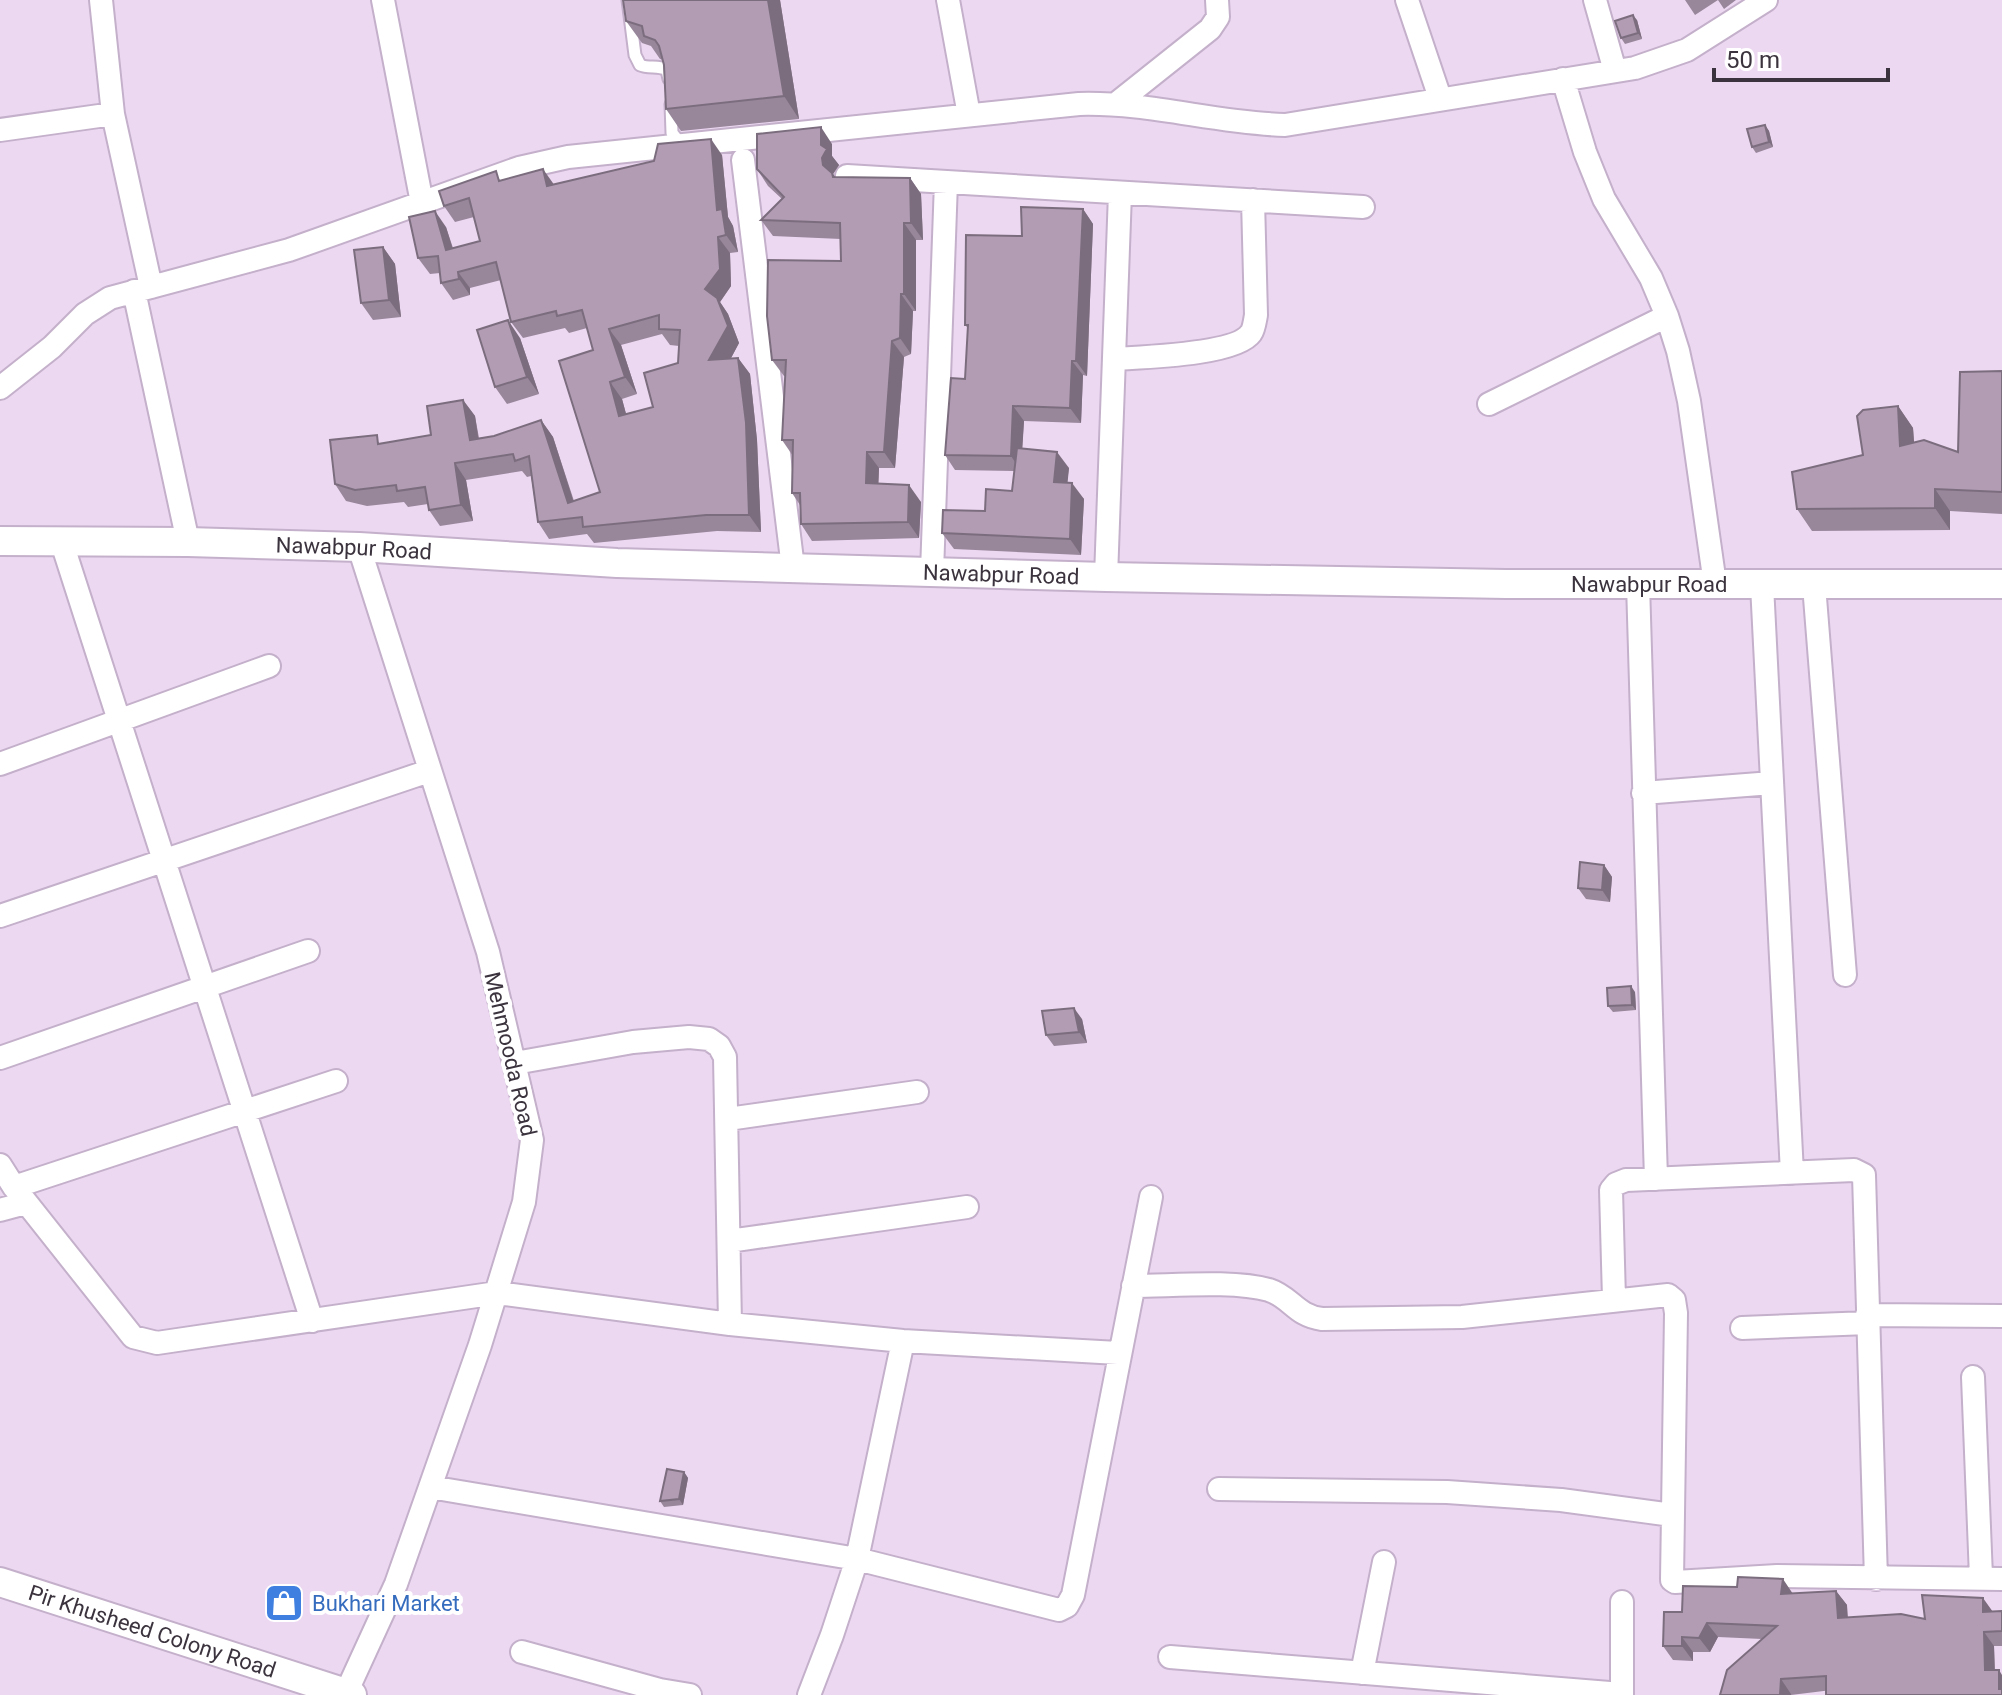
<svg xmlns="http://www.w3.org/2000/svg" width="2002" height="1695" font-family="Roboto,sans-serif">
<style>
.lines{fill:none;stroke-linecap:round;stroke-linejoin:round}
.service-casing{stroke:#c4b0ca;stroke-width:15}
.minor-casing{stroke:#c4b0ca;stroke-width:26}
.tertiary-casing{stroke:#c4b0ca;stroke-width:32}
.service{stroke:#fff;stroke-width:11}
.minor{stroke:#fff;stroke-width:22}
.tertiary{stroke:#fff;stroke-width:28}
.wall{fill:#98869b;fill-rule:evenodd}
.shaded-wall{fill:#7c6d7e}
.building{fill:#b19cb4;stroke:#7c6d7e;stroke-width:2;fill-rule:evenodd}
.labels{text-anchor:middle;stroke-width:8;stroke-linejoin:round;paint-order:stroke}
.street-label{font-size:22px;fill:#3b333d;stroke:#fff}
.shop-label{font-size:22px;fill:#366cbe;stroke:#fff;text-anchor:start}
</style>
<rect width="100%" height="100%" fill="#edd8f2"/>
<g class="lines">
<defs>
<path id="service" d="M628 0 635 55 640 65C649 69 658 65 667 70L669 79
M671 104 672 133 681 144"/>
<path id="minor" d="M101 0 113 114 151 287
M383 0 422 203
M948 0 969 115
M1407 0 1440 98
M1595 0 1615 71
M1563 79 1585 152 1604 199 1651 278 1667 316 1678 351 1689 401 1715 584
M1117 103 1210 29 1218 17 1217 0
M0 130 113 114
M743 160 793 568
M847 176 1363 207
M134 291 188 542
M1114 359C1142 357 1236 355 1251 333 1254 329 1255 320 1256 315L1253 200
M0 388 52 347 85 314 110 298 289 250 519 168 568 157 1079 104C1150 102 1215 123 1285 125L1635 68 1687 50 1766 0
M1489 404 1667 316
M62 543 312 1321
M932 572 946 182
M1106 577 1120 193
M1638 584 1656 1179
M1762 585 1792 1173
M1814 585 1845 975
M0 764 269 666
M1643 793 1772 783
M0 916 429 771
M0 1058 308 951
M515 1063 633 1042 689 1037 709 1039 719 1046 725 1057 730 1324
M728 1119 917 1092
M0 1165 14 1187 133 1337 157 1343 497 1293 730 1324 903 1341 1118 1353
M14 1187 336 1081
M0 1210 26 1203
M729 1241 967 1207
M1133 1286C1171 1286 1233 1280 1269 1290 1291 1297 1296 1316 1322 1319L1462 1317 1668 1295 1674 1300 1676 1313 1672 1580 1675 1582 1777 1576 2002 1579
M1614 1299 1611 1190 1616 1184 1626 1180 1854 1170 1864 1175 1876 1579
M1867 1315 2002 1316
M1742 1328 1868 1323
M1973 1377 1981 1577
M430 1487 857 1559 1059 1610 1067 1606 1073 1595 1151 1197
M1219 1489 1447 1492 1561 1500 1672 1515
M522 1652 660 1690 690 1695
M1170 1657 1622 1694
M1362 1673 1384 1562
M346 1693 396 1584 480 1345 524 1202 532 1140 488 952 359 547
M809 1695 832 1635 857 1559 903 1341
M1622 1695V1602"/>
<g id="tertiary">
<path id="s1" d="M0 541 188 542 359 547 617 563 1106 577 1506 584H2002"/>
<path id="s2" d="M0 1582 352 1695"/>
</g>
</defs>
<use href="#service" class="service-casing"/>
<use href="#minor" class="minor-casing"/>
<use href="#tertiary" class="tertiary-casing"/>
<use href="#service" class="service"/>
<use href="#minor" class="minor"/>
<use href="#tertiary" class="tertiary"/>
</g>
<path class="wall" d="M780 0 799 119 681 131 666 109 663 60 660 59 651 46 642 43 626 21Z
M1685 0H1736L1724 9 1718 0 1695 15Z
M1637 20 1642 39 1625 44 1621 38Z
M1765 125 1769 131 1773 147 1756 153 1752 147Z
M832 144V156L839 165 833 174 835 177 910 178 921 194 923 240H916V311H913L911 354 904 357 895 468H879L878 483 921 502 919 538 812 541 801 524 800 505 792 493 793 456 782 440 785 376H784L772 360 841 261V239L773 236 761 220 782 199 768 186 757 169Z
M722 155 728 217 733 226 738 252 730 253 731 286 720 302 728 314 739 343 731 358H738L750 374 757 440 761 532 717 531 594 543 587 534 549 539 538 522 531 476 527 477 522 471 466 480 473 521 440 526 429 510 428 504 408 507 404 502 367 506 346 501 335 484 383 443 431 435 463 400 475 416 479 438 494 436 541 420 553 437 574 501 600 492 593 350 587 328 569 333 565 328 523 338 511 322 501 280 470 288V295L453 300 441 283 440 273 430 274 418 258 446 227 453 248 480 241 474 217 455 222 444 206 502 180 554 185ZM662 334 670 345 679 346 678 363 653 407 626 414 622 399 637 394 621 345Z
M1083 209 1093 224 1087 376 1083 375 1081 423 1024 421 1022 448 1069 468 1067 482 1084 499 1081 555 954 549 942 533 985 511 1012 491 1014 471 955 470 945 455 965 379 968 328 965 325 1022 236Z
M383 247 395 264 401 317 373 320 361 303Z
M520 338 539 394 507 404 495 387Z
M2002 371V514L1950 511V530L1812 531 1797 509 1863 455 1898 406 1913 428 1914 443 1958 452Z
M1604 865 1612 877 1610 902 1586 899 1578 888Z
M1635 992 1636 1010 1613 1012 1608 1006Z
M1082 1019 1087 1043 1054 1046 1046 1035Z
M684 1472 688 1478 683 1505 664 1507 660 1501Z
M1737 1587 1793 1594 1836 1591 1847 1605V1617L1925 1619 2002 1611V1646H1994L1995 1670 1791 1695H1720L1762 1639 1718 1637 1710 1652H1693V1661L1673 1660 1663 1646 1682 1612Z"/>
<path class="shaded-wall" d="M768 0H780L799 119 784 96Z
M1633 15 1637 20 1642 39 1638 33Z
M1765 125 1769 131 1773 147 1769 142Z
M821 127 832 144V156L839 165 833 174 844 189 823 165Z
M711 139 722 155 728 217 733 226 738 252 726 235 717 210Z
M543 169 555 186H547Z
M910 178 921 194 923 240 911 223Z
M1083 209 1093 224 1087 376 1076 361Z
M435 211 446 227 458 266 446 250Z
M904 223 916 240V311L904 294Z
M718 237 730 253 731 286 720 302 728 314 739 343 721 377 709 360 705 289Z
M383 247 395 264 401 317 389 300Z
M458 272 470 288V295L459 279Z
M901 294 913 311 911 354 900 338Z
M508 320 520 338 539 394 527 377Z
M609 329 621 345 637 394 625 377Z
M892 341 904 357 895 468 884 452Z
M738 358 750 374 757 440 761 532 749 515Z
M1072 361 1083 375 1081 423 1070 408Z
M610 382 622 399 631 432 619 416Z
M463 400 475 416 481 456 470 440Z
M1013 406 1024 421 1021 471 1011 456Z
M1898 406 1913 428 1916 468 1900 446Z
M541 420 553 437 579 519 568 503Z
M867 452 879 468 878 499 866 483Z
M1057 452 1069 468 1066 498 1054 482Z
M455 463 466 480 473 521 461 505Z
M1072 483 1084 499 1081 555 1070 539Z
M909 485 921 502 919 538 908 522Z
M1935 489 1950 511V530L1935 508Z
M1604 865 1612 877 1610 902 1602 890Z
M1631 986 1635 992 1636 1010 1632 1005Z
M1074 1008 1082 1019 1087 1043 1079 1032Z
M684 1472 688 1478 683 1505 679 1499Z
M1783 1579 1793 1594H1781Z
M1836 1591 1847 1605 1849 1632 1838 1618Z
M1983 1598 1993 1612H1983Z
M1707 1623 1718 1637 1710 1652 1699 1638Z
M1984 1632 1994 1646 1995 1685 1985 1670Z
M1682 1637 1693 1652V1661L1682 1646Z
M1999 1670 2002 1675V1694L1999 1689Z
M1781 1679 1791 1694V1695H1780Z"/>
<path class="building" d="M623 0H768L784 96 666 109 664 65 659 46 655 40 644 36 642 26 626 21Z
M1633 15 1638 33 1621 38 1615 21Z
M1765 125 1769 142 1752 147 1747 129Z
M821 127V145L827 149 822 158 823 165 832 173 833 177 910 178 911 223H904V294H901L900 338 892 341 884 452H867L866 483 909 485 908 522 801 524 800 493H792L793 440H782L786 360H772L767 316 768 260 841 261 840 223 761 220 784 197 757 169V134Z
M711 139 717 210 722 209 726 235 718 237 720 269 705 289 717 298 728 326 709 360 738 358 746 423 749 515H706L583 527 582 517 538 522 529 456 515 461 513 454 455 463 461 505 429 510 425 487 397 491 396 485 355 490 335 484 330 440 377 435 378 444 431 435 427 406 463 400 470 440 494 436 541 420 568 503 600 492 559 361 593 350 582 310 557 316 556 311 511 322 496 262 458 272 459 279 441 283 438 256 418 258 409 217 435 211 446 250 480 241 469 198 444 206 439 191 496 171 499 181 543 169 547 186 654 161 658 144ZM659 315V329L680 330 678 363 644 373 653 407 619 416 610 382 625 377 609 329Z
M1021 207 1083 209 1076 361H1072L1070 408 1013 406 1011 456 945 455 951 378 965 379 968 325H965L966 235 1022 236Z
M383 247 389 300 361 303 354 250Z
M508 320 527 377 495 387 477 330Z
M2002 371V492L1935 489V508L1797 509 1792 472 1863 455 1857 416 1863 410 1898 406 1900 446 1924 440 1958 452 1960 372Z
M1017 448 1057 452 1054 482 1072 483 1070 539 942 533 943 510 985 511 986 489 1012 491Z
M1580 862 1604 865 1602 890 1578 888Z
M1631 986 1632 1005 1608 1006 1607 988Z
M1074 1008 1079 1032 1046 1035 1042 1011Z
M667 1469 684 1472 679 1499 660 1501Z
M1738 1577 1783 1579 1781 1594 1836 1591 1838 1618 1901 1614 1925 1619 1922 1595 1983 1598V1612L2002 1611V1631L1984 1632 1985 1670H1999V1689H2002V1695H1826V1676L1781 1679 1780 1695H1720L1727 1670 1777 1626 1707 1623 1699 1638 1682 1637V1646H1663L1664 1612H1682L1683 1586 1737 1587Z"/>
<defs>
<symbol id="shop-square" viewBox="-11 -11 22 22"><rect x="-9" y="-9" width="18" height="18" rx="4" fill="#3f7fe0" stroke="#fff"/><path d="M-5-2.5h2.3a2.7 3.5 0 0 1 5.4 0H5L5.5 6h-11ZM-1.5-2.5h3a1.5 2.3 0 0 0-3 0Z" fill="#fff"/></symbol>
</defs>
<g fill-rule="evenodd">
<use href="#shop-square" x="262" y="1581" width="44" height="44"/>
</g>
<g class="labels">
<g class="street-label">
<text dy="8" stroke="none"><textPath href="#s1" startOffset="354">Nawabpur Road</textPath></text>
<text dy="8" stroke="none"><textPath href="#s1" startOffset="1002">Nawabpur Road</textPath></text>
<text dy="8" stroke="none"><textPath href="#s1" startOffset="1650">Nawabpur Road</textPath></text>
<text transform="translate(511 1054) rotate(77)" y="8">Mehmooda Road</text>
<text dy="8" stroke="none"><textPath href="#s2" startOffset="160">Pir Khusheed Colony Road</textPath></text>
</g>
<g class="shop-label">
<text x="312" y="1611">Bukhari Market</text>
</g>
</g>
<path d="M1714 68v12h174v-12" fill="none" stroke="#3b333d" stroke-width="4"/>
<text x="1726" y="68" font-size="24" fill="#3b333d" stroke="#ffffff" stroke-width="6" paint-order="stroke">50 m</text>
</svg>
